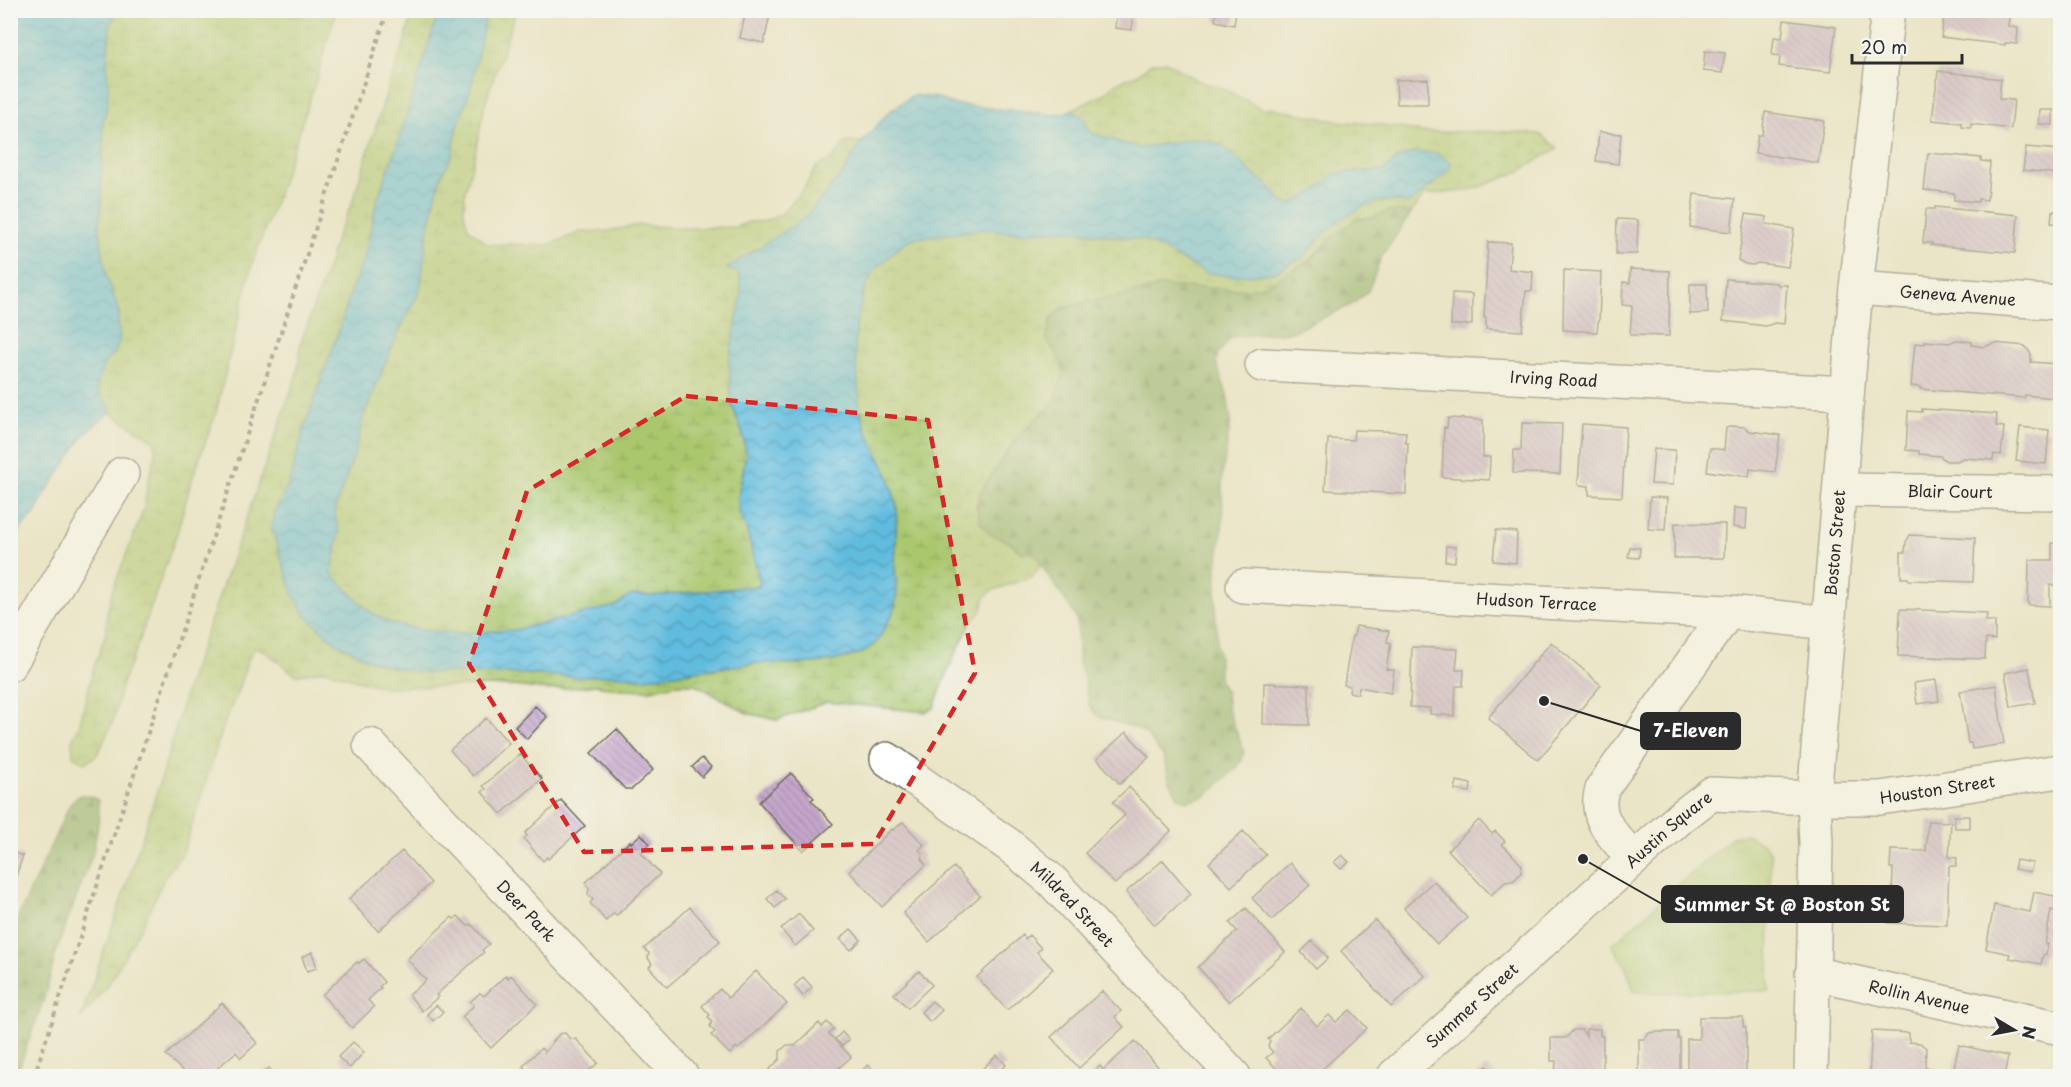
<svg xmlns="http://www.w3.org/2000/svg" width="2071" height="1087" font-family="'Playpen Sans',sans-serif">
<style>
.grass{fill:url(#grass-tufts);stroke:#6a794c;stroke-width:1.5}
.forest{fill:url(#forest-firs);stroke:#596c46;stroke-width:1.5}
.wetland{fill:url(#wetland-marsh);stroke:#6a794c;stroke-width:1.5}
.water{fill:url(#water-waves);stroke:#467484;stroke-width:1.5}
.building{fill:url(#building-back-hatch)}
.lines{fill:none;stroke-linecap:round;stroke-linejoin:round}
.minor-casing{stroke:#6e6c62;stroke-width:36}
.major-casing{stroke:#6e6c62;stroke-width:36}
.path{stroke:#6e6c62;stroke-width:4;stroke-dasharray:4.5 4.5;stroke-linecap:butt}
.minor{stroke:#fff;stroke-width:33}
.major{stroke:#fff;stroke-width:33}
.marked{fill:none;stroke:#d62828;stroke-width:4.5;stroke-dasharray:12 8;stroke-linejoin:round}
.labels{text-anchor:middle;stroke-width:6;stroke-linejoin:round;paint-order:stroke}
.street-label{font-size:16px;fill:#2b2b2b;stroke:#f6f6f2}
.leader{fill:none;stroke:#2b2b2b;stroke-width:2}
.callout-dot{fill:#2b2b2b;stroke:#f6f6f2;stroke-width:2}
.callout{fill:#2b2b2b;stroke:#2b2b2b;stroke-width:2}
.callout-label{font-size:18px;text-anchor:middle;font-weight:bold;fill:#fff}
</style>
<defs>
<pattern id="grass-tufts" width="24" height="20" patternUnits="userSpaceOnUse" patternTransform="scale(1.5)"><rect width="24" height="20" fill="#aac76e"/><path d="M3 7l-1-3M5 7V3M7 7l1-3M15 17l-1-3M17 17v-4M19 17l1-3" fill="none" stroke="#92ab5f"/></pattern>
<pattern id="forest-firs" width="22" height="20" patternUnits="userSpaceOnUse" patternTransform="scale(1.5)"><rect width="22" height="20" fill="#87ac61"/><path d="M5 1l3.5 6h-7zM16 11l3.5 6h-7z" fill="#6f8c50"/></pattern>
<pattern id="wetland-marsh" width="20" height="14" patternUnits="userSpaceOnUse" patternTransform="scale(1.5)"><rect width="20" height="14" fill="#aac76e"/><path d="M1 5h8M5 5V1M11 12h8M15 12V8" fill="none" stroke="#92ab5f"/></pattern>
<pattern id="water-waves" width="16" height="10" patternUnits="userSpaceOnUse" patternTransform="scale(1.5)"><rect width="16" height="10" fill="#60bcde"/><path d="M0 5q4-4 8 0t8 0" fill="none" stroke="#4f99b4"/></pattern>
<pattern id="building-back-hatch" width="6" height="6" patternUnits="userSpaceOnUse" patternTransform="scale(1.5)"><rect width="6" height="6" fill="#c6a7cc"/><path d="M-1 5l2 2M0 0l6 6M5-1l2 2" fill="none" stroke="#a188a6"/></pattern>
</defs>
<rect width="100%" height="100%" fill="#f6f6f2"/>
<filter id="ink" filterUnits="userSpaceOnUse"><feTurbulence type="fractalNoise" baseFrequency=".0167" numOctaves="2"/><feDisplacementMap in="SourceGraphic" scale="12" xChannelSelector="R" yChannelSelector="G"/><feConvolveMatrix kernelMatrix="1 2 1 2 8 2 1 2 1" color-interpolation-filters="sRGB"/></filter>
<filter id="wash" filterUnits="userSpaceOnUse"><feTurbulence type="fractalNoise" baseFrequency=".008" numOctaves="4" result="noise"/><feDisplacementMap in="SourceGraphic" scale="24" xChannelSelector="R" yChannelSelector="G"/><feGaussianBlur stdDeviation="1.35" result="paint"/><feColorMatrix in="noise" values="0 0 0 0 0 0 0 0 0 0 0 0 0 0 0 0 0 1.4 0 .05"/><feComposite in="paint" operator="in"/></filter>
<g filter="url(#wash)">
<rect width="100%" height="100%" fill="#ebe5c7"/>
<path class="grass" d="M1745 834 1762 843 1771 853 1769 991 1646 993 1634 991 1625 965 1612 945 1733 836Z"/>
<path class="forest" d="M1389 211 1412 212 1382 256 1368 291 1353 304 1292 332 1239 336 1231 338 1218 354 1216 362 1227 395 1231 420 1222 477 1223 522 1217 568 1216 603 1217 646 1219 655V680L1226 693 1228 710 1244 751 1242 760 1237 768 1204 797 1186 801 1178 797 1170 782 1163 756 1146 734 1138 729 1100 717 1093 712 1089 704 1084 678 1078 660 1077 621 1074 613 1041 565 1038 557 1021 553 1011 543 990 534 980 522 976 505 981 491 1015 439 1054 402 1057 355 1046 338 1051 319 1063 308 1086 302 1133 294 1160 286 1230 289 1294 269 1316 255 1337 233 1356 219 1373 217Z
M81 795 90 796 98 800 99 818 93 853 58 946 44 999 16 1076H11V933L68 808 73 800Z"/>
<path class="wetland" d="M54 11H336L315 84 277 197 252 264 215 416 192 479 177 533 135 653 122 683 114 718 101 748 95 757 85 763 73 756 72 741 79 726 94 667 106 633 107 612 113 589 144 508 148 482 155 457V441L109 412 84 435 47 491 34 515 24 524 11 544Z
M413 11H516L485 104 474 158 465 192 464 212 468 228 488 244 549 245 580 232 608 231 639 225 685 228 735 227 749 222 765 221 783 213 802 191 817 166 831 160 846 142H862L890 111 913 95 938 98 951 104 1054 115 1065 113 1103 95 1116 83 1138 74 1151 63 1166 61 1186 74 1204 83 1216 85 1262 109 1274 108 1336 121 1378 124 1422 132 1498 131 1540 134 1558 148 1520 171 1481 187 1465 191 1424 195 1412 212 1389 211 1373 217 1356 219 1337 233 1308 261 1276 280 1259 287 1249 289H1230L1160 286 1133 294 1086 302 1062 308 1051 319 1046 338 1057 354 1064 373 1054 402 1015 439 981 491 976 505 980 522 990 534 1011 543 1021 553 1029 551 1038 557 1041 565 1032 577 991 591 985 597 982 611 971 623 951 663 934 708 926 712 827 702 777 720 747 713 695 684H676L651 690 620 689 596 685 549 690 513 686 388 687 370 684 325 670 296 675C285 668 265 649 255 647L247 662 238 691 225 722 183 853 166 875 144 922 111 980 80 1020C117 911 157 802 186 690L281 420 298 370 300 345 329 263 336 238 352 203 387 91 405 41Z"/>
<path class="water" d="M11 10 116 11 110 27 107 62 108 93 107 109 103 120V157L100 175 102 197 99 225 106 274 119 312 118 325 120 340 114 354 104 364 97 385 99 394 110 408V412L84 435 47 491 34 515 24 524 11 544Z
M439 11H487L470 91 457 127 453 153 440 179 435 199 426 241 420 291 397 335 363 418 355 453 334 511 339 533 332 574 369 611 390 623 421 630 458 633 515 630 615 606 631 595 650 596 759 586 760 583 746 527 739 512 738 497 746 455 743 435 731 402 729 359 741 297 740 277 736 271 728 270 727 268 805 218 843 173 862 142 890 111 913 95 938 98 951 104 1054 115 1065 113 1072 109 1085 119 1087 128 1092 133 1140 148 1191 139 1209 140 1223 146 1259 179 1266 182 1284 203 1291 204 1314 192 1335 173 1385 170 1398 158 1416 152 1436 153 1451 162 1449 171 1410 203 1384 201 1366 205 1340 220 1322 236 1302 258 1272 273 1231 276 1206 273 1144 240 1066 230 1016 233 987 229 910 239 895 251 874 271 864 291 857 318 855 348 860 410 866 429 889 477 897 506 895 569 897 592 894 612 876 643 862 653 833 661 801 664 757 663 645 678 613 675 583 677 520 674 427 673 394 668 367 659 336 643 305 615 293 594 271 527 274 513 290 481 303 431 339 330 353 285 365 255 377 200 395 151Z"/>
<g id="blocks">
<path class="building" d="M746 10H771L764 43 740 38Z
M1117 10H1134L1132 30 1115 28Z
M1217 10H1236L1234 25 1215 21Z
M1945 10H2010L2008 26 2018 28 2017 44 2005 43V45L1941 37Z
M1784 20 1836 27 1830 72 1779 66 1780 56 1772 55 1774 37 1782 38Z
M1705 51 1725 53 1722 73 1703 71Z
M1938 71 2001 79 1999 99 2014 100 2011 129 1971 124V128L1962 127V123L1932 120Z
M1428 79V104H1397L1396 80Z
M2040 110H2053V125L2039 124Z
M1765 112 1824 121 1818 163 1755 153 1758 135H1762Z
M1599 132 1621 134 1618 164 1596 161Z
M2026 147 2060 150 2059 174 2023 170Z
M1928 153 1981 158V161L1990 162 1987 200 1978 199V202L1954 200V193L1924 190Z
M1694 194 1735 199 1731 232 1690 227Z
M1935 207 2018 215 2015 253 1931 245 1932 243H1923L1926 209H1935Z
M2052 211 2060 212V224L2051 223Z
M1746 214 1767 217 1766 224 1794 229 1788 267 1758 263 1753 265 1745 264 1738 260Z
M1617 219 1638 220 1637 254H1616Z
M1488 242 1511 243 1509 269 1533 272 1532 291H1526L1522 331 1486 329V318H1484Z
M1630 269 1670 271 1669 336 1630 335 1632 306 1622 305 1623 282 1630 283Z
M1564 270 1601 272 1599 321 1598 322 1597 332 1563 330Z
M1726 279 1777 283 1778 285H1787L1784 324 1775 323 1766 326 1723 321Z
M1690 284H1707L1708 313 1690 314Z
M1452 293 1472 294V325H1451Z
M1956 340 1972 342V345L1984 347 1995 343 2025 346 2031 354V362L2057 364 2054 398 2025 395 2024 398 1920 389 1921 387 1911 386 1915 343 1925 344V341L1949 343Z
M1922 409 1997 414 1996 426 2004 427 2001 455 1994 454 1993 460 1963 458 1957 461H1946L1940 456 1919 454V451L1906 450 1908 411 1922 412Z
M1448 418 1483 420V457H1490L1489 480 1442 477 1444 427 1447 428Z
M1522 423 1562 424 1560 474 1513 473 1514 450H1521Z
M1582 424 1626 427 1622 497 1589 495V486L1578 485Z
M1733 426 1744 427 1750 431 1780 435 1775 472 1750 469 1749 477 1707 471 1710 448 1724 450 1726 428Z
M2020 427 2049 430 2046 464 2016 461Z
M1354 430 1406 432 1405 443H1408L1406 494 1325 490 1328 439 1353 440Z
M2058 446 2060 447V465H2056Z
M1654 449 1675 450 1673 485 1651 484Z
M1650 497 1667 498 1665 530 1648 529Z
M1734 508 1747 509 1746 529 1733 527Z
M1675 523 1725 524 1724 558H1674Z
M1496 530 1517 532 1516 563 1493 561Z
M1910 535 1975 538 1973 582 1909 580 1908 578H1901V552H1905L1906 542Z
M2060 536V586L2050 585V606L2028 605 2029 560H2052V543H2055Z
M1446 546 1456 547 1455 562 1445 561Z
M1630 547 1640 548 1639 558 1628 557Z
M1900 609 1987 613 1986 621H1995V640L1986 639 1985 659 1898 656Z
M1356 626 1389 631 1387 642 1391 643 1386 669 1394 670 1391 693 1359 687 1358 694 1349 692 1350 686 1344 685 1352 636H1354Z
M1551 642 1601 685 1538 760 1488 718Z
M1412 647 1458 649 1456 670H1464L1463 686H1456L1454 716 1430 714V708L1410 707Z
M2029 668 2035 703 2011 707 2005 673Z
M1936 680 1939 701 1917 704 1914 683Z
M1264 683 1309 685V725L1263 724Z
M1996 685 2004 744 1972 749 1971 743H1968L1960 691Z
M535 706 547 717 527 739 515 727Z
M486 718 509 743 473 776 450 750Z
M617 729 653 770 632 789H625L591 753Z
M1126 732 1149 757 1120 784 1097 759Z
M520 754 542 779 501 814 482 792 486 789 483 786Z
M702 758 711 767 702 777 692 767Z
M791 773 814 798 811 800 833 824 803 851 759 802Z
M1457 781 1471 784 1470 792 1455 790Z
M1129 787 1171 831 1115 884 1085 853 1125 815 1113 802Z
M561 800 585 826 548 859 547 857 543 861 524 839 527 836 525 833Z
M1954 816H1970V828H1955Z
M1479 820 1492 834 1495 831 1505 841 1502 844 1522 865 1521 873 1513 881 1505 882 1491 895 1448 850Z
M1928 821 1951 822 1949 857 1957 858 1956 866H1949L1947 925 1888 923 1889 900H1892L1893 868H1890L1891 850 1926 851Z
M903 822 924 845 919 850 923 854 922 860 926 865 882 907 849 871 892 829 893 830Z
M1243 831 1266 855 1231 887 1209 863Z
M641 834 650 844 641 853 660 874 616 916 614 913 606 921 590 903 593 900 588 894 589 888 585 883 630 841 631 843Z
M402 851 431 883 378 931 349 899Z
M10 852 23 856 11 889H10Z
M1342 855 1349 862 1341 869 1334 862Z
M1163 860 1191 894 1155 925 1126 892Z
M2016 860 2033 863 2030 872 2014 869Z
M1290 863 1310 885 1272 920 1252 898Z
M954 867 980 896 929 942 903 913Z
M1434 881 1467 918 1437 944 1404 908Z
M776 890 785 899 775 908 767 899Z
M2034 892 2060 897 2059 912 2051 910 2045 944H2048L2046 955H2043L2041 964 2009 958 2010 954 1986 949 1994 905 2030 912Z
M690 907 720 941 667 987 649 967 652 964 648 958 649 953 644 949Z
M1246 908 1285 952 1229 1002 1198 967 1237 931 1230 923Z
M799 914 813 931 795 946 781 929Z
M458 916 468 926 471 924 489 944 482 950 484 952 436 995 438 997 422 1011 409 995 426 980 407 959 452 917 454 919Z
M1375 920 1425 976 1391 1007 1341 951Z
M851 929 861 940 851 950 840 939Z
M1023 935 1025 939 1029 935 1041 948 1037 952 1053 969 1007 1010 977 977Z
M1312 941 1328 958 1316 969 1301 952Z
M312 952 317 968 307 971 302 957Z
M364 959 384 982 379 987 381 988 368 1000 374 1007 352 1028 322 995 357 962 359 963Z
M756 971 787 1004 738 1049 736 1047 730 1054 711 1035 715 1032 710 1027 712 1021 708 1017 710 1015 702 1006 720 989 728 998Z
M919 971 932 985 908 1008 894 994Z
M506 975 508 978 511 975 537 1004 491 1048 462 1017 474 1005 470 1002 480 993 484 996Z
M803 977 812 987 803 996 794 986Z
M1102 991 1121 1011 1115 1017 1124 1027 1079 1068 1051 1037Z
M932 1001 942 1010 930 1022 921 1012Z
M222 1003 257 1043 241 1058 236 1052 208 1076H188L166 1055Z
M436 1005 443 1012 433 1021 427 1014Z
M1301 1008 1317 1026 1329 1015 1336 1022 1350 1010 1367 1028 1315 1076 1313 1074 1310 1076H1297L1293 1073 1289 1076H1284L1266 1058 1273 1052 1268 1047 1270 1041 1268 1039Z
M1699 1017H1743V1027H1746V1076H1687V1039H1699Z
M827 1022 834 1029 829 1034 851 1057 830 1076H765L764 1075 780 1059V1051L787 1045 795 1046 819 1023 822 1027Z
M1586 1029H1600V1036H1603V1076H1555L1556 1061H1551V1038H1566L1573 1030H1582L1586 1036Z
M1872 1031 1909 1033V1042L1920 1043 1926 1048 1925 1068H1931V1076H1869Z
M842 1032 849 1040 842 1046 835 1039Z
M1655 1032H1678V1039H1680V1076H1639V1039H1644L1649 1033Z
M565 1033 570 1039H576L598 1063 583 1076H532L523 1066 541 1048 545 1052 559 1034Z
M1135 1041 1160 1069 1153 1076 1089 1075 1100 1066 1103 1070Z
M353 1042 364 1052 350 1068 338 1057Z
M1959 1045 2008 1056 2004 1076H1952Z
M997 1055 1006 1065 994 1076H989L982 1069Z
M868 1065 879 1076H856Z
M1487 1066 1497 1076H1476Z
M269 1068 277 1076H260Z"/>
</g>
</g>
<g filter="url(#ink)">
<use href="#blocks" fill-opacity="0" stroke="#6e6c62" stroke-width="1.5"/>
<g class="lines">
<defs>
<g id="minor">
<path id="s1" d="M1856 288 2060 303"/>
<path id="s2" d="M1262 365 1847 393"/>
<path id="s3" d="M1840 490 2060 493"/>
<path id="s4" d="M1243 586 1728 612 1829 623"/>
<path d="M10 664 122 474"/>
<path id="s5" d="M370 745 682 1076"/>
<path id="s6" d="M887 759 1010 846 1051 880 1234 1076"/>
<path id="s7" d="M1814 798H1880L2060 771"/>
<path d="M1634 859C1615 837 1591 818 1603 787L1728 612"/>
<path id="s8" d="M1812 973 2060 1028"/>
</g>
<g id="major">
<path id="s9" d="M1394 1076 1634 859 1681 817 1711 794 1814 798"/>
<path id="s10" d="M1811 1076 1816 844 1814 798 1856 288 1888 10"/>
</g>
</defs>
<use href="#minor" class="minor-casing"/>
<use href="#major" class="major-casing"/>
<path class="path" d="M34 1076 388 10"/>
<use href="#minor" class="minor"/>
<use href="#major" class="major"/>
</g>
</g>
<path d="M0 0H2071V1087H0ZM686 396 928 420 975 673 874 844 584 852 469 664 527 491Z" fill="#ebe5c7" fill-opacity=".55" fill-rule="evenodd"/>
<path class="marked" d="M686 396 928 420 975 673 874 844 584 852 469 664 527 491Z"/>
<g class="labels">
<g class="street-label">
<text dy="6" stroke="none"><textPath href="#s1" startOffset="102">Geneva Avenue</textPath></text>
<text dy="6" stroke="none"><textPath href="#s2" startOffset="292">Irving Road</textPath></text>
<text dy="6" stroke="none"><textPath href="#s3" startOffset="110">Blair Court</textPath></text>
<text dy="6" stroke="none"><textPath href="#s10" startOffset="534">Boston Street</textPath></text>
<text dy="6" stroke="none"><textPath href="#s4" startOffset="294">Hudson Terrace</textPath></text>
<text dy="6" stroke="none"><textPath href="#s7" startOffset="124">Houston Street</textPath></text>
<text dy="6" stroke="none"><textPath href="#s9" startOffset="369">Austin Square</textPath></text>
<text dy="6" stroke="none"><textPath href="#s6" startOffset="236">Mildred Street</textPath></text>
<text dy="6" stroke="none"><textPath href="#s5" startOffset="228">Deer Park</textPath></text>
<text dy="6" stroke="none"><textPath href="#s8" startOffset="110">Rollin Avenue</textPath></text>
<text dy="6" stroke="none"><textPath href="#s9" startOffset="105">Summer Street</textPath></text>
</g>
</g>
<path class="leader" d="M1544 701L1641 731M1583 859L1662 904"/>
<g class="callout-dot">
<circle cx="1544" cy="701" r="6"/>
<circle cx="1583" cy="859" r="6"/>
</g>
<g class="callout">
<rect x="1641" y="713" width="99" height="36" rx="6"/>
<rect x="1662" y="886" width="241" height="36" rx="6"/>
</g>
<g class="callout-label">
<text x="1691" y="737">7-Eleven</text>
<text x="1782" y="911">Summer St @ Boston St</text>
</g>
<rect width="2071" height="1087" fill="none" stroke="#f6f6f2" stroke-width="36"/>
<g transform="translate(2014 1030) rotate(100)" stroke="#f6f6f2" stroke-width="4.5" paint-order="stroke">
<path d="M0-4.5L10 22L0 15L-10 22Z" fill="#2b2b2b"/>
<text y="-9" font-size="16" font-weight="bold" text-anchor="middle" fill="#2b2b2b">N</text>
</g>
<path d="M1852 54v9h110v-9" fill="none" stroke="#2b2b2b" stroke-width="3"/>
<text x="1861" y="54" font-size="18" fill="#2b2b2b" stroke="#f6f6f2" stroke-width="4.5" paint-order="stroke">20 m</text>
</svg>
